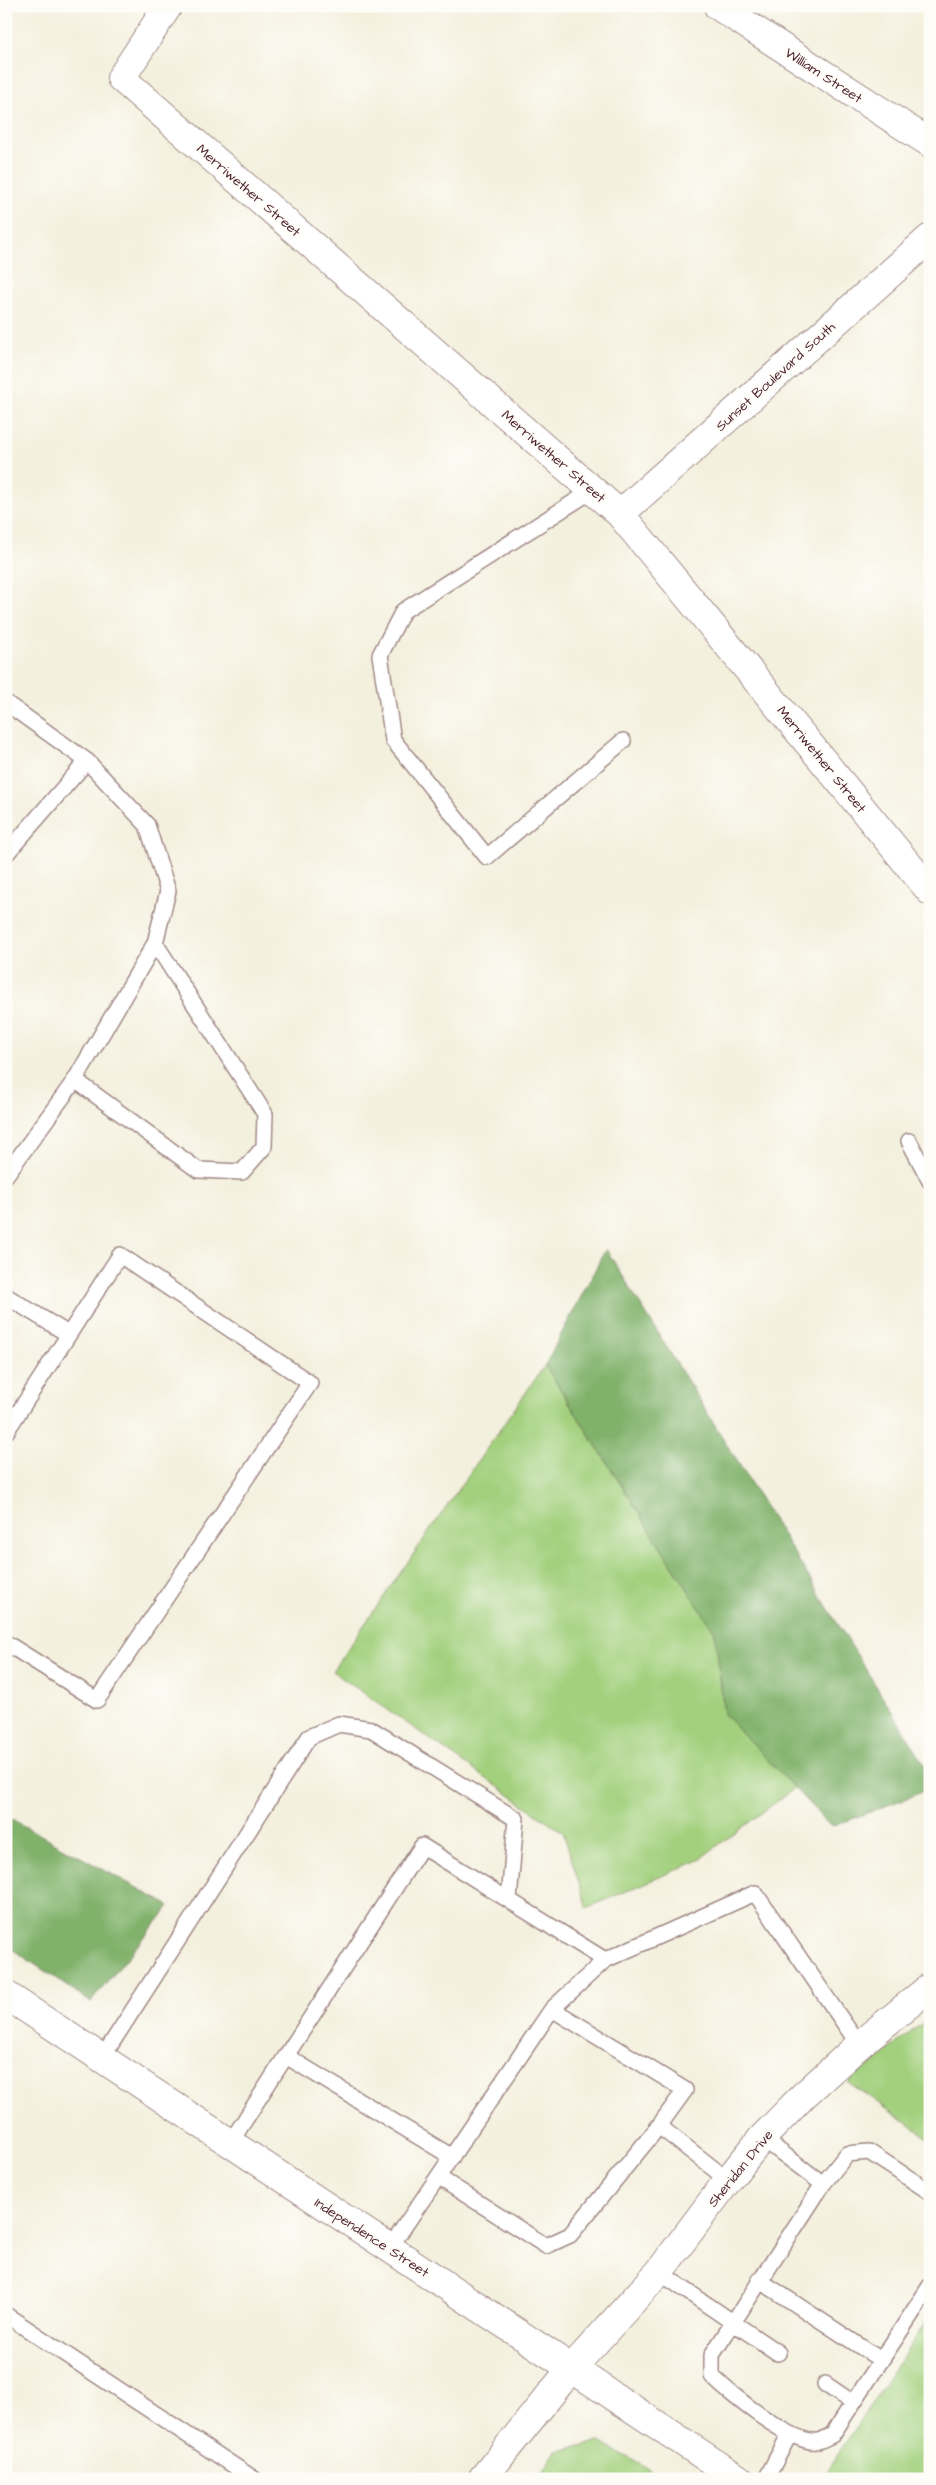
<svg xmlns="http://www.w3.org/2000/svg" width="936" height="2485" font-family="'Architects Daughter',sans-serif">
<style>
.green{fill:#a2d07d;stroke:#767854}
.forest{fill:#81b26c;stroke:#66684c}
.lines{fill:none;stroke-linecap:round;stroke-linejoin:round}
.service-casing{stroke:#9f8884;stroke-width:18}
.minor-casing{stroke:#9f8884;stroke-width:30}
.tertiary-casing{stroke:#9f8884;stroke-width:30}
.secondary-casing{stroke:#9f8884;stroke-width:30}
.service{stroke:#fff;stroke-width:15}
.minor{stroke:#fff;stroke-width:28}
.tertiary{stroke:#fff;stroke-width:28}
.secondary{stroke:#fff;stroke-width:28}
.labels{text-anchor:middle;stroke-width:4.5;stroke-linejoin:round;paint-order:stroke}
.street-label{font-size:14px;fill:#4a1f2b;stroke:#fdfcf7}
</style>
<rect width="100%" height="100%" fill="#fdfcf7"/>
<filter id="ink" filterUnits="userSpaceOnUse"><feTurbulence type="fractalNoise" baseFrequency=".02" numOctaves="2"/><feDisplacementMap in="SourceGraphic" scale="10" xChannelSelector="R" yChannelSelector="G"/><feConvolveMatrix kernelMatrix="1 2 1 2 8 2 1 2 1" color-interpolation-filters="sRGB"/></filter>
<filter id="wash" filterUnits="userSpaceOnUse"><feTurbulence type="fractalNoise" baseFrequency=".0096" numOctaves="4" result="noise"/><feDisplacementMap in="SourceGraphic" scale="20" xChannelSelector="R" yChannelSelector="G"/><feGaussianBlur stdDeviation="1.12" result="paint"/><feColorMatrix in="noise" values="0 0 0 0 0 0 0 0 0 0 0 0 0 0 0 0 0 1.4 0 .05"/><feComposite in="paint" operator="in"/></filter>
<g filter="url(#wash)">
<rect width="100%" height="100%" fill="#f4f0de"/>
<path class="green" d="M545 1365 715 1632 724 1714 795 1788 697 1861 587 1908 563 1832 332 1671Z
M930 2017V2139L848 2082Z
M930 2316V2479H827L823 2476Z
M600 2442 666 2479H538L557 2451Z"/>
<path class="forest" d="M606 1249 930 1773V1789L831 1827 724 1714 715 1632 545 1365Z
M6 1816 170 1906 91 2002 6 1945Z"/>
</g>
<g filter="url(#ink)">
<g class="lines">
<defs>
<path id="service" d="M593 490 403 611 380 655 393 740 487 857 623 741
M6 703 87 761 147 825 168 891 155 943 75 1080 6 1175
M6 854 87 761
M75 1080 198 1170 242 1172 264 1147 265 1114 155 943
M909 1141 930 1181
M6 1296 68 1334
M6 1432 120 1255 310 1383 97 1700 6 1643
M552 2009 685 2090 659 2126 728 2180
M102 2058 309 1737 339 1724 371 1729 516 1819 509 1900
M762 2138 823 2184
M230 2143 286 2056
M452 2157 286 2056 422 1846 605 1960
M438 2177 546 2246 570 2235 659 2126
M930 2192 869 2152 847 2154 823 2184 712 2355V2376C728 2393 794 2446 818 2441 822 2440 827 2437 832 2435L930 2286
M389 2249 552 2009 605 1960 755 1893 859 2045
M659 2272 778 2353
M759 2280 881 2360
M6 2315 254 2479
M825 2384 853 2403
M766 2479 789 2435"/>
<path id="minor" d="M168 6 121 78 620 514 930 891
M620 514 930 238"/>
<path id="tertiary" d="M6 1995 739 2479
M482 2479 571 2369 659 2272 728 2180 762 2138 803 2096 859 2045 930 1987"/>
<path id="secondary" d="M718 6 930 143"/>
</defs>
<use href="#service" class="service-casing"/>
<use href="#minor" class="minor-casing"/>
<use href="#tertiary" class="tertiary-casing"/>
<use href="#secondary" class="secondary-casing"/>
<use href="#service" class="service"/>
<use href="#minor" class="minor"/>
<use href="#tertiary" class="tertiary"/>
<use href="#secondary" class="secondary"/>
</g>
</g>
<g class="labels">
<g class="street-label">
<text transform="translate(824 75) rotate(33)" y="5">William Street</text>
<text transform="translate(249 190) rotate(41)" y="5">Merriwether Street</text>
<text transform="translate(775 376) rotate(-42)" y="5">Sunset Boulevard South</text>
<text transform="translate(554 456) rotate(41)" y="5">Merriwether Street</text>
<text transform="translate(822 759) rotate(51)" y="5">Merriwether Street</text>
<text transform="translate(740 2168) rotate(-51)" y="5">Sheridan Drive</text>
<text transform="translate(372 2237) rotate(33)" y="5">Independence Street</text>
</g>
</g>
<rect width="936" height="2485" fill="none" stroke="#fdfcf7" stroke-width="25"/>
</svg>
